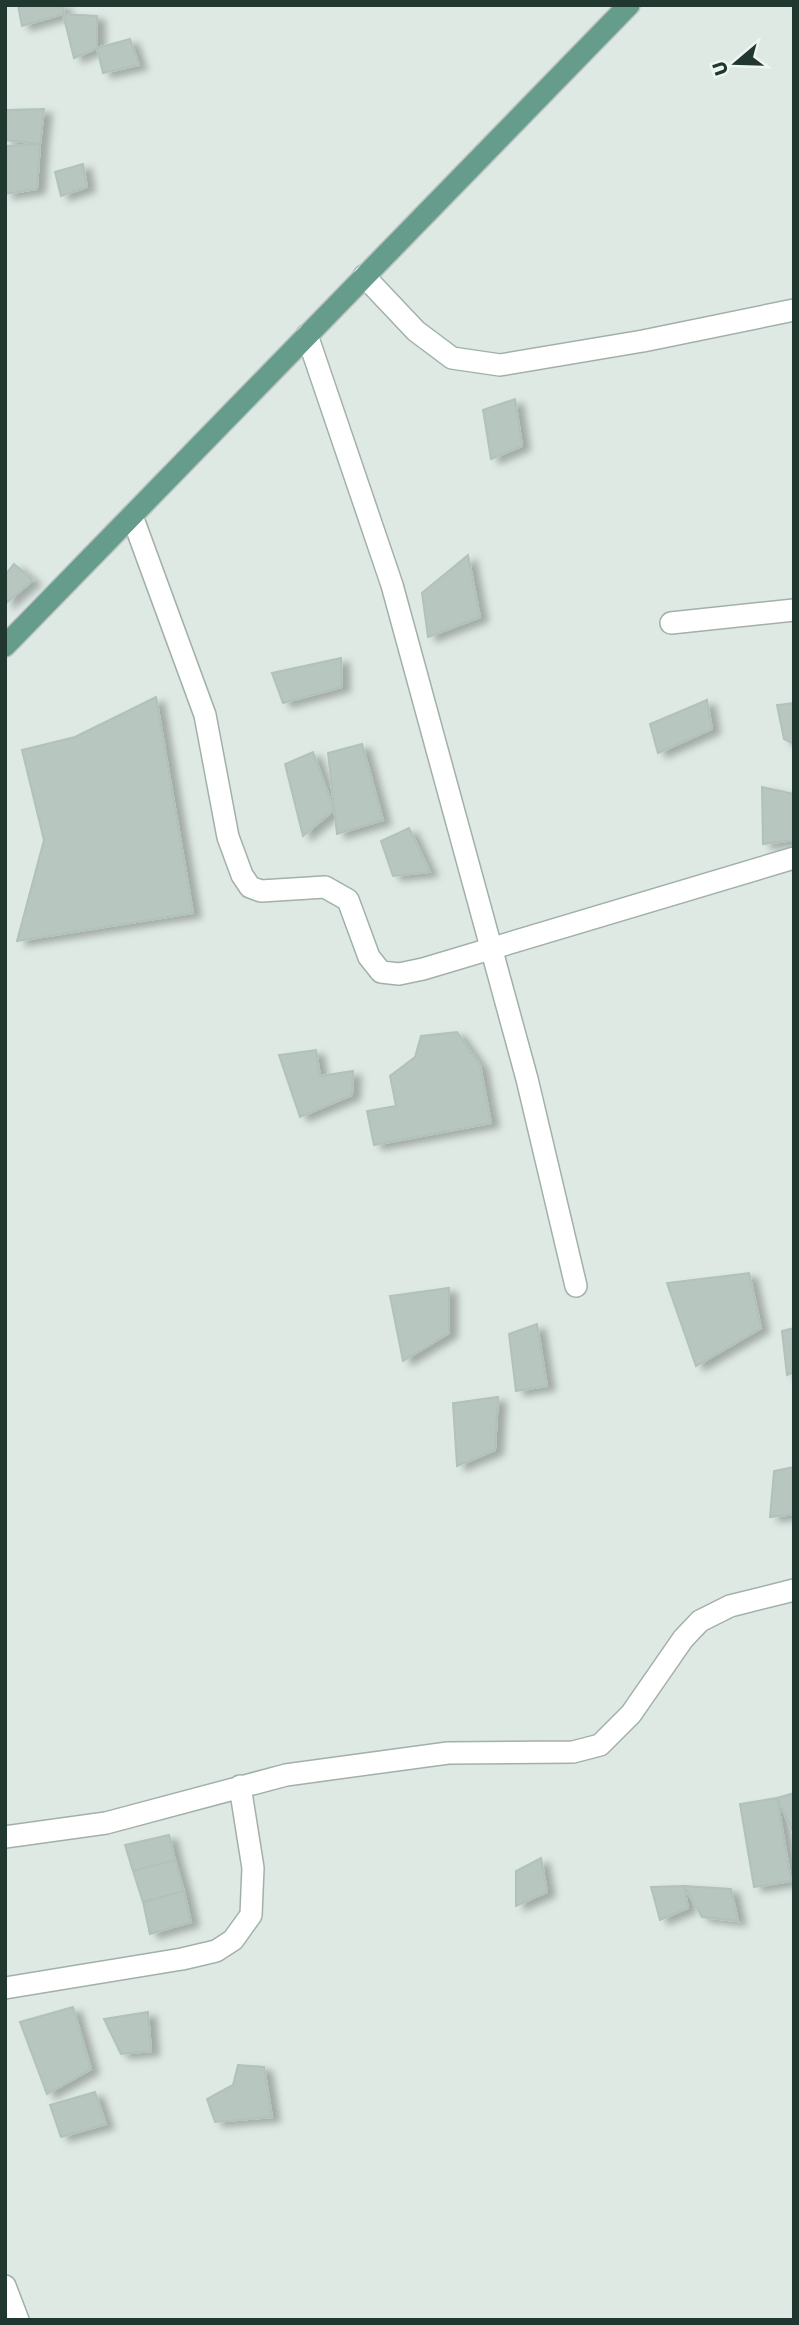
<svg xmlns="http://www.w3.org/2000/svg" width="799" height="2325" font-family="Poppins,sans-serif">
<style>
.building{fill:#b7c6bf;stroke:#b1c2ba;stroke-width:2;filter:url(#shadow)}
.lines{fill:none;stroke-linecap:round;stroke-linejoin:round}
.minor-casing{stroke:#a2b0aa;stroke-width:24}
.major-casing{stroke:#bcc3c1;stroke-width:24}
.minor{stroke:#fff;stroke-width:21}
.major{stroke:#659c8b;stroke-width:21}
</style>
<defs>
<filter id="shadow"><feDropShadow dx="8" dy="4.5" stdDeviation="3.5" flood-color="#0004"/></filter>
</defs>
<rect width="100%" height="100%" fill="#dee9e4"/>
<path class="building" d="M18 5H64L63 14 22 26Z
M63 14 97 16V48L74 58Z
M130 39 139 65 103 73 97 48Z
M44 109 40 144 5 140V110Z
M40 144 37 189 5 194V146Z
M83 164 87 187 61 196 55 172Z
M515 399 522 446 491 459 483 410Z
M468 555 480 617 428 637 422 593Z
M14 564 33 580 5 604V575Z
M341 658 342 687 283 703 272 673Z
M156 697 193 913 17 941 44 840 22 750 75 737Z
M707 700 712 729 658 753 650 724Z
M794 703V744L784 739 777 705Z
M362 744 383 820 337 834 328 753Z
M313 752 334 810 303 836 285 764Z
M762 787 794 794V840L763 844Z
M409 828 430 872 393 876 381 841Z
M457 1032 480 1065 491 1123 374 1145 367 1111 396 1106 390 1076 415 1057 421 1036Z
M316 1050 320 1076 353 1071 352 1095 300 1117 279 1055Z
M749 1273 761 1328 696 1366 667 1283Z
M449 1288V1333L403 1361 390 1296Z
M537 1324 547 1386 516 1391 509 1334Z
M794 1328V1372L787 1375 782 1331Z
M498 1397 495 1450 457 1466 453 1403Z
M794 1467V1514L770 1517 774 1471Z
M794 1793V1834L777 1798Z
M777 1798 791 1881 754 1887 740 1804Z
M169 1835 175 1860 133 1871 125 1845Z
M541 1858 547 1892 516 1906V1871Z
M175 1860 184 1891 143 1902 133 1871Z
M684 1886 688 1908 660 1920 651 1887Z
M684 1886 731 1889 738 1921 702 1917Z
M184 1891 191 1922 150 1934 143 1902Z
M73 2007 91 2069 47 2094 20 2022Z
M148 2012 151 2051 121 2054 104 2019Z
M238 2065 264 2067 272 2117 215 2122 207 2099 233 2085Z
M95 2092 106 2124 61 2137 50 2105Z"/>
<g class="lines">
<defs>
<path id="minor" d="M364 276 416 331 452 358 500 365 643 341 794 310
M307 335 392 585 527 1079 576 1286
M132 516 205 715 228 837 242 875 250 887 261 891 325 887 348 900 369 957 381 972 399 974 423 969 794 858
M671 623 794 610
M5 1837 106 1823 286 1775 448 1753 573 1752 600 1745 631 1714 683 1639 700 1621 730 1606 794 1590
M5 1988 182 1959 216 1951 233 1940 251 1915 253 1868 240 1786
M5 2286 18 2320"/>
<path id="major" d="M5 646 629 5"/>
</defs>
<use href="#minor" class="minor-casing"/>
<use href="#major" class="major-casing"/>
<use href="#minor" class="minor"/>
<use href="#major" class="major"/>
</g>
<rect width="799" height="2325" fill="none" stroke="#213830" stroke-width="14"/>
<g transform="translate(736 63) rotate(251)" stroke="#eef6f2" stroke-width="5" paint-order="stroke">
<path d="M0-5L12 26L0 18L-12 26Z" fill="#213830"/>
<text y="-10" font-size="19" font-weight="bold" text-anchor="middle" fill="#213830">U</text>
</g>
</svg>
